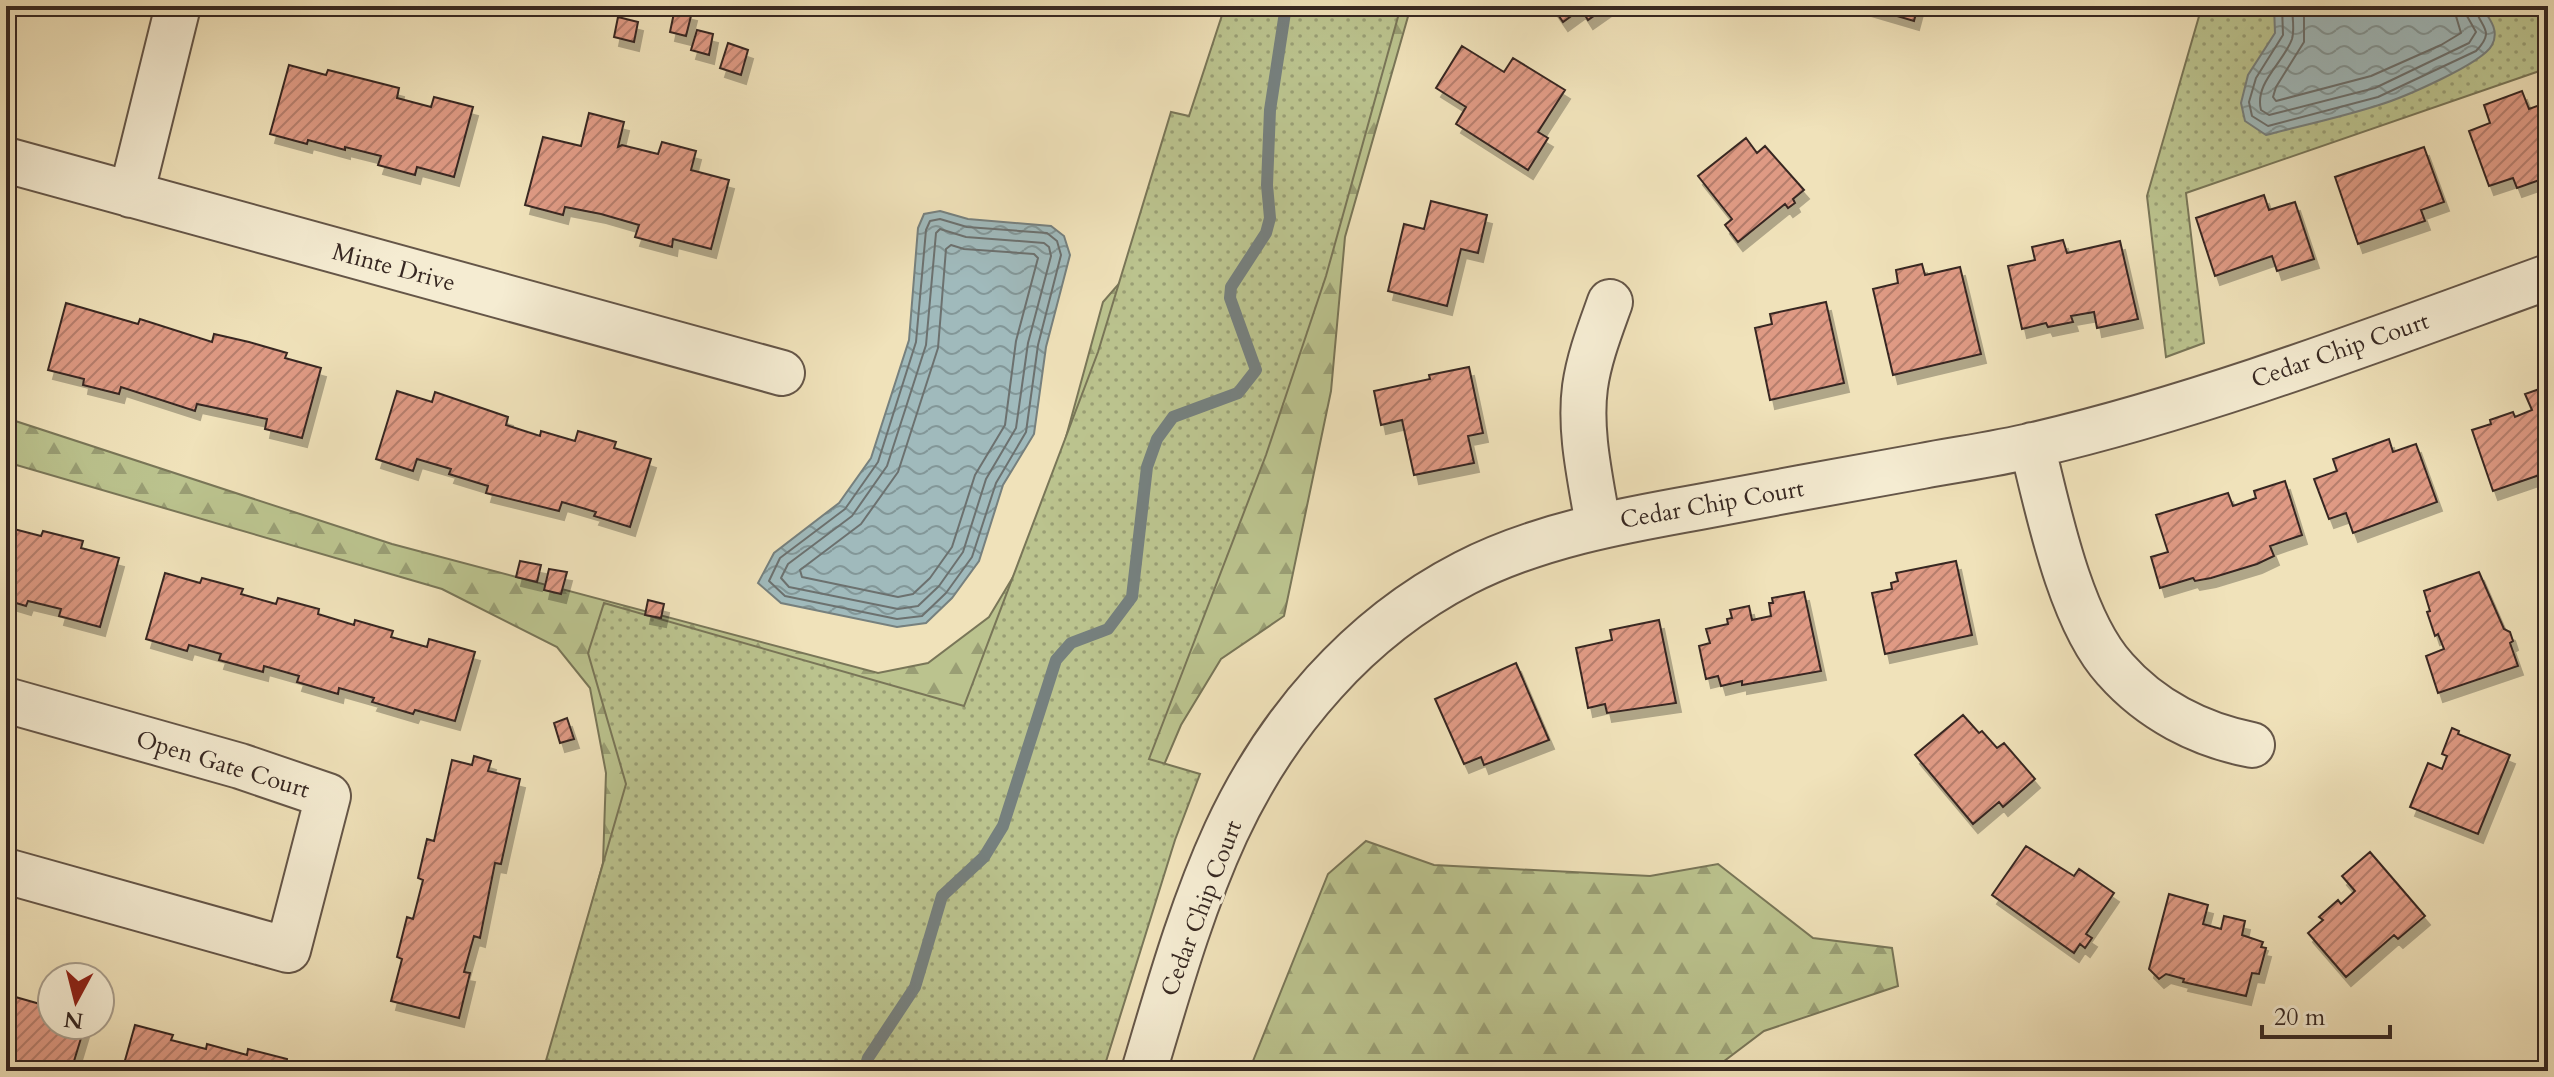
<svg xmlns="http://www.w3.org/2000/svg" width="2554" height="1077" font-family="Cardo,serif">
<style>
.forest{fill:url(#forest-firs);stroke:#797658;stroke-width:2}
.park{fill:url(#park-dots);stroke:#797658;stroke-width:2}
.water{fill:url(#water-waves);stroke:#76807e;stroke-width:2}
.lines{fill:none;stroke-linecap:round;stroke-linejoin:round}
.shore{stroke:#6c716f;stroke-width:2}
.stream{stroke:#76807e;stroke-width:12}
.building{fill:url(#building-hatch);stroke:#372822;stroke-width:2;filter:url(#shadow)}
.minor-casing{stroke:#655648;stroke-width:48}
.minor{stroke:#f5ecd2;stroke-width:44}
.labels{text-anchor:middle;stroke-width:6;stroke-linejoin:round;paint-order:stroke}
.street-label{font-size:24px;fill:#372822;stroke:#f5ecd2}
</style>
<defs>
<pattern id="forest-firs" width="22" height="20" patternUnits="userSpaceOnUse" patternTransform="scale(2)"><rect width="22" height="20" fill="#bbc38e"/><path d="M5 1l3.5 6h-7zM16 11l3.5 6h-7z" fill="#999e74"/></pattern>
<pattern id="park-dots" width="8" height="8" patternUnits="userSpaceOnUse" patternTransform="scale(2)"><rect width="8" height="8" fill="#bbc38e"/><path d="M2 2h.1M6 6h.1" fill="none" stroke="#999e74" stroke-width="1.8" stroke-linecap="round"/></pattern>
<pattern id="water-waves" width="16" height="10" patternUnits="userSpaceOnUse" patternTransform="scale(2)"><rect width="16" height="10" fill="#a0babc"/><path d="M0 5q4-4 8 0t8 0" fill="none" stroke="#839798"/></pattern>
<pattern id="building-hatch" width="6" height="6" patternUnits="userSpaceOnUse" patternTransform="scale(2)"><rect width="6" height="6" fill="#df9a84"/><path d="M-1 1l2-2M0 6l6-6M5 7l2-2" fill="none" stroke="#b67e6c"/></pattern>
<filter id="shadow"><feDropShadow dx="5" dy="9" stdDeviation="0" flood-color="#0004"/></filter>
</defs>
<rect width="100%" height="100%" fill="#f0e2ba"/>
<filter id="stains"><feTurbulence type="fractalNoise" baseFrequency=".0025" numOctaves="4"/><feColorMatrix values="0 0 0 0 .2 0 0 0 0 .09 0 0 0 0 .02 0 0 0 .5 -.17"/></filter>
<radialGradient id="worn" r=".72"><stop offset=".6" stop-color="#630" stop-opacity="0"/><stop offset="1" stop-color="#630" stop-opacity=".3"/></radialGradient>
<path class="forest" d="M1361 6H1411L1345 237 1331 391 1284 616 1221 659 1181 725 1077 969 556 1036 603 863 606 773 590 688 557 647 442 589 6 462V418L392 544 878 673 928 663 989 617 1040 532 1103 302Z
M1366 841 1434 865 1650 876 1718 864 1813 938 1892 948 1898 986 1764 1031 1711 1071H1249L1328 874Z"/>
<path class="park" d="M1225 6H1401L1326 276 1266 455 1149 759 1200 774 1175 840 1103 1071H543L626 784 588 653 604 603 964 706 1098 352 1171 112 1189 116Z
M2202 6H2548V68L2186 193 2204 343 2166 357 2147 196Z"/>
<path class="water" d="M2274 6H2481C2489 18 2500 30 2492 45 2482 64 2402 98 2379 105 2342 117 2304 125 2266 135L2245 121 2241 103 2248 75 2275 33Z
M940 211 968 219 1051 226 1064 236 1070 255 1046 347 1034 434 1003 485 979 561 952 598 926 623 897 627 781 603 758 583 774 553 839 503 871 458 909 340 918 228 924 214Z"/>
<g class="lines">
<path class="shore" d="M2282 6 2283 35 2256 78 2249 102 2252 116 2268 126 2378 97 2476 51C2497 29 2479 28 2475 6
M2292 6C2292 16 2295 29 2292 39 2284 62 2254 83 2261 110L2269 115 2375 88 2469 43 2476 32 2467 16 2465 6
M2304 6V42L2276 87 2273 97 2276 101 2371 76 2441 45 2461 33 2453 6
M940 219 967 227 1047 233 1057 241 1061 255 1038 345 1026 432 996 483 972 557 946 593 922 616 897 619 785 596 769 581 780 558 845 509 878 462 916 342 926 230 930 221Z
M940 229 966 237 1044 243 1049 247 1051 256 1028 343 1016 428 986 479 963 552 939 586 918 606 898 609 789 587 781 578 788 564 852 516 887 466 926 345 936 233Z
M951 245 964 249 1034 254 1038 258 1016 341 1005 425 975 475 952 547 930 578 913 594 898 597 802 577 800 570 861 524 898 472 938 348 946 249Z"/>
<path class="stream" d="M864 1071 868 1058 915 987 942 896 984 857 1003 826 1056 660 1071 643 1108 629 1132 597 1147 467 1157 439 1173 417 1238 393 1256 370 1230 298 1231 287 1266 233 1270 218 1267 185 1270 110 1286 6
M891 1071 900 1068 912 1071"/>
</g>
<path class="building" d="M1552 6H1608L1588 20 1581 9 1563 22Z
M1863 6H1918L1914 21Z
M675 8 692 12 686 36 670 32Z
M618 17 638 22 634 42 614 37Z
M697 30 713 34 709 55 691 50Z
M728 43 748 50 741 75 720 68Z
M1462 46 1504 72 1513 58 1565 90 1538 132 1548 138 1528 170 1456 124 1466 107 1436 88Z
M289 65 326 75 328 70 399 88 397 98 431 107 434 97 473 107 454 177 417 167 415 175 378 165 381 156 345 147V150L308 140 307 144 270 134Z
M2522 91 2529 109 2548 102V177L2517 188 2513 178 2489 186 2469 131 2490 123 2484 105Z
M589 113 624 122 618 147 622 145 658 154 662 142 696 151 691 170 729 180 711 249 673 239 672 247 635 237 639 225 601 214 565 207 563 215 525 205 543 137 581 146Z
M1746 138 1757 153 1765 146 1804 190 1793 199 1795 203 1788 208 1785 204 1738 242 1725 225 1732 219 1698 176Z
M2424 147 2444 202 2421 210 2425 221 2358 244 2335 177Z
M2264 195 2269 210 2295 202 2314 259 2277 271 2272 256 2215 276 2196 218Z
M1431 201 1487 215 1478 253 1461 249 1447 306 1388 291 1404 224 1424 229Z
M2063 240 2067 253 2120 241 2138 319 2097 328 2094 312 2071 316 2073 322 2048 327 2046 323 2022 329 2008 266 2035 260 2032 247Z
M1922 264 1925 275 1960 267 1981 354 1893 375 1873 289 1898 283 1896 270Z
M1826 302 1844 383 1770 400 1755 328 1772 324 1770 314Z
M66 303 138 324 140 319 212 342 214 334 249 342 287 353 285 358 321 368 302 438 265 429 267 419 197 404 195 411 121 387 119 394 83 385 84 379 48 370Z
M1469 367 1483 433 1468 436 1474 463 1414 475 1402 420 1381 425 1374 391 1430 379 1429 375Z
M2548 386V472L2493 491 2472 430 2491 424 2490 420 2513 412 2515 417 2532 410 2525 394Z
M397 391 432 402 435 392 508 417 506 425 540 436 541 431 575 441 578 431 616 442 614 448 651 459 630 527 594 516 596 512 562 502 559 511 486 493 488 486 449 474 451 469 417 459 413 471 376 459Z
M2389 439 2393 452 2416 444 2437 502 2353 533 2346 513 2329 519 2314 479 2337 471 2333 459Z
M2285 481 2302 535 2270 546 2274 556 2257 564 2211 578 2195 581 2193 578 2160 588 2151 557 2168 552 2156 515 2228 493 2233 506 2256 498 2254 491Z
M6 523V527L41 536 43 531 83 541 81 548 119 558 100 627 59 616 61 609 28 601 26 606 6 600Z
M520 561 541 565 537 582 516 577Z
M1956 561 1972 635 1885 654 1872 593 1892 589 1891 583 1898 581 1896 573Z
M549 569 567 572 561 594 544 590Z
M2479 572 2504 629 2510 632 2513 641 2510 643 2518 666 2438 693 2426 656 2444 649 2438 634 2435 636 2427 612 2430 611 2424 591Z
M165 573 200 583 202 578 243 589 241 594 276 604 278 598 319 609 318 614 354 625 355 620 393 631 391 637 427 647 429 639 475 652 455 721 415 710 413 714 372 702 374 698 339 688 338 694 297 682 299 676 264 666 263 672 219 660 221 654 189 645 187 651 146 639Z
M1804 592 1821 671 1742 685V681L1721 686 1718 676 1706 679 1699 646 1710 643 1706 629 1728 624 1727 619 1732 618 1730 610 1749 606 1752 620 1771 616 1769 603H1773L1772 598Z
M648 600 664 604 661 618 645 615Z
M1659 620 1676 703 1607 713 1605 704 1588 708 1576 648 1612 640 1610 630Z
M1516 663 1549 740 1484 765 1481 757 1464 764 1435 699Z
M1963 715 1979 733 1982 731 1997 748 2004 743 2035 779 2003 807 1999 802 1973 824 1915 755Z
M567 718 574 739 560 743 554 723Z
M2452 728 2459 731 2458 734 2510 755 2478 834 2410 807 2428 763 2442 769 2447 756 2442 754Z
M474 756 491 761 488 771 520 779 501 864 495 863 480 938 474 936 464 972 470 973 459 1018 391 1001 402 959 397 957 407 917 413 919 423 880 418 878 427 839 434 841 452 760 472 765Z
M2026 846 2074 876 2079 869 2114 893 2086 934 2092 938 2085 948 2080 944 2074 953 1992 895Z
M2370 852 2425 916 2398 939 2394 935 2346 977 2308 933 2323 920 2319 917 2338 900 2341 904 2355 891 2342 876Z
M2169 894 2208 905 2203 924 2221 929 2224 916 2245 921 2242 935 2263 942 2261 947 2266 948 2259 974 2252 973 2246 996 2183 982 2184 979 2166 974 2159 979 2149 969Z
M6 988 14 990 12 996 47 1006 49 1001 52 1002V1025H85L71 1071H48L34 1067 32 1071H25L6 1065Z
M135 1025 173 1035 171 1040 206 1049 207 1044 247 1055 248 1049 287 1059 286 1067 302 1071H122Z"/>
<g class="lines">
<defs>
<path id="minor" d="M6 160 782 373
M131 195 178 6
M2032 445C2048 510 2070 620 2115 669 2151 710 2200 735 2252 745
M1598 525C1591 481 1579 432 1585 387 1589 358 1600 330 1610 302
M6 700 240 766 328 796 288 950 6 871
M1144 1071C1168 991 1191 908 1226 832 1276 724 1358 628 1465 573 1537 536 1620 521 1699 507 1773 493 1848 479 1922 466 1959 459 1997 454 2034 445 2206 405 2382 337 2548 277"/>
</defs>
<use href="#minor" class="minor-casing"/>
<use href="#minor" class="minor"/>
</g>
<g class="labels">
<g class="street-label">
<text transform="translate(394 267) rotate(15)" y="8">Minte Drive</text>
<text transform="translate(2340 350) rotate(-19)" y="8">Cedar Chip Court</text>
<text transform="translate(1712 504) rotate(-10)" y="8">Cedar Chip Court</text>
<text transform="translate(223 764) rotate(17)" y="8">Open Gate Court</text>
<text transform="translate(1201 908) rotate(-69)" y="8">Cedar Chip Court</text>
</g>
</g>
<rect width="2554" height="1077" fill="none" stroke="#f0e2ba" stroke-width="32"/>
<rect x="8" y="8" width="2538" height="1061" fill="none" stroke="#372822" stroke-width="4"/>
<rect x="16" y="16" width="2522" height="1045" fill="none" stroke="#372822" stroke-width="2"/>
<g transform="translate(76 1001) rotate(187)"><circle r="38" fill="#f5ecd2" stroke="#a99e8c" stroke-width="2"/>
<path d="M0-6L14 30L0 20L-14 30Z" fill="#8f2418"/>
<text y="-12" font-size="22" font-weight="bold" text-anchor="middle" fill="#372822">N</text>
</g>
<path d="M2262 1025v12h128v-12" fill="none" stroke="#372822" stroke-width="4"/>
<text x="2274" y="1025" font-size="24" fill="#372822" stroke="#f5ecd2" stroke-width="6" paint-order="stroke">20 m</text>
<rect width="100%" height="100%" filter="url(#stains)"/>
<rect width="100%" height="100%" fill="url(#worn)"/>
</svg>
